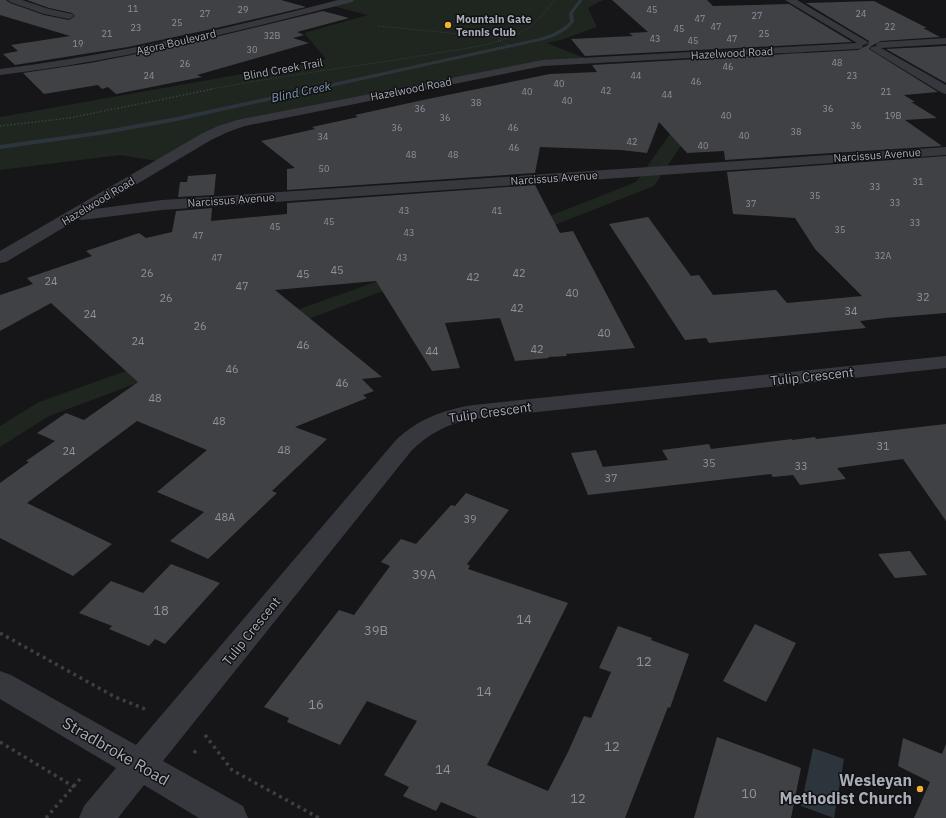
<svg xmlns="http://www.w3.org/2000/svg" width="946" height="818" font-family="'IBM Plex Sans',sans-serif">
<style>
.green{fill:#1e261f}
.water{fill:#2c353c}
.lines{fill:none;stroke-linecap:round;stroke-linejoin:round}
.stream{fill:#2c353c;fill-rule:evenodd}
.building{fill:#404145}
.path-far2{stroke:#3d3f44;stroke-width:1;stroke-dasharray:1 1.5;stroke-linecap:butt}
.path-far1{stroke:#3d3f44;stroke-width:1.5;stroke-dasharray:1.5 2;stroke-linecap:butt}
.path{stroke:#3d3f44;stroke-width:3.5;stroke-dasharray:3 4;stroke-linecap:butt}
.minor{fill:#37383d;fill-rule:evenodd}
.poi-dot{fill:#f2b134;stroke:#111113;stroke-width:1.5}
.labels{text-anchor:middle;stroke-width:3;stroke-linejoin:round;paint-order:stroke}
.far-number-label{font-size:9px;fill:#8e929b}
.far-poi-label{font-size:11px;font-weight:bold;fill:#a8adb8;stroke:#111113;text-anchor:start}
.far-street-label{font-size:11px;fill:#a8adb8;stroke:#111113}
.number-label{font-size:11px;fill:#8e929b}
.far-water-label{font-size:12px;font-style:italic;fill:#7f9bb3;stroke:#111113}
.street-label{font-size:13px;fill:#a8adb8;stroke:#111113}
.near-number-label{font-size:13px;fill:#8e929b}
.near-street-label{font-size:16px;fill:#a8adb8;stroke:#111113}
.near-poi-label{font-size:16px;font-weight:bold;fill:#a8adb8;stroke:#111113;text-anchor:end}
</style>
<rect width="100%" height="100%" fill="#161618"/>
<path class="green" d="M349 0H603L588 8 597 27 561 40 547 43 590 60 555 62 251 121 163 162 120 155 0 170V117L326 59 304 33 368 15 329 5Z
M812 49 711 101 654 186 455 264 49 416 0 447V426L39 402 448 256 636 182 695 99 790 50Z"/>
<path class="water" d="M813 748 844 759 834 818 801 806Z"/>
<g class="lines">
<path class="stream" d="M579 0H583L573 13 574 22C564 34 550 39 535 42L177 121 100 135 0 149V145L100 131 177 117 531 40C546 37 559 32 570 22L569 13Z"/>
</g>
<path class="building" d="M0 0H6L10 3 44 15 69 20 75 16 72 13 49 8 27 0H281L306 7 212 29 128 47 15 65 3 54 18 51 11 45 70 36 0 15Z
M612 0H707L713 6 789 4 852 42 585 56 571 39 633 36 629 33 648 32Z
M874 1 927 28H923L940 37 881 41 871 46 869 49 938 92 904 95 915 102H911L937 118 905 120 942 146 725 160 724 151 687 153 659 122 647 153 621 150 540 147 535 173 287 190V169L295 168 261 141 315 129 312 127 358 117 355 115 423 100 550 74 597 72 592 65 858 50 868 45 869 41 806 3Z
M323 11 349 18 297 32 304 35 293 38 309 43 197 75 202 77 116 94 108 87 102 89 98 85 44 94 23 73 90 63 178 46Z
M946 46V83L886 49Z
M946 156V313L884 318 815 249 795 218 733 214 727 172Z
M216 174 214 195 178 197 180 182H187L188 176Z
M535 185 560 233 573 231 635 348 566 354 567 356 548 357 549 358 515 361 500 318 445 323 460 368 432 371 376 281 275 290 382 377 362 379 374 391 363 395 367 398 295 427 327 439 272 491 277 493 208 559 170 541 204 512 157 492 207 450 137 421 27 503 112 544 73 576 0 538V483L29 462 26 461 55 441 37 433 66 413 84 420 138 382 51 303 0 331V295L33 284 27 278 92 256 86 251 139 233 146 238 172 232 176 211 212 208 211 221 287 214V203Z
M648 217 691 276 699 275 713 295 776 290 787 303 862 296 885 318 860 321 866 328 709 343 706 338 685 340 609 224Z
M946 424V521L903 459 837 468 846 479 800 485 793 475 773 477 771 474 588 495 571 453 596 450 603 467 668 460 662 450 709 444 711 449 792 439V440L815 437 816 439Z
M466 493 509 510 467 564 470 566 468 569 568 603 487 765 548 791 568 752 584 716 591 718 611 672 599 668 618 626 652 638 651 640 689 654 670 708 668 707 625 818H478L441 802 436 811 403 796 409 787 384 775 417 721 367 701 340 745 287 722 289 718 264 707 339 610 354 615 390 566 381 562 401 539 416 544 451 505 455 506Z
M910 551 927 575 895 578 878 554Z
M171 564 220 583 165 644 155 639 149 646 109 629 112 626 79 613 111 581 143 593Z
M755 624 796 643 766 702 723 681Z
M717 737 801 768 791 818H694Z
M903 738 942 754 946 744V818H914L930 782 898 766Z"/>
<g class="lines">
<path class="path-far2" d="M88 10 96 14 91 18
M378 26 501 38
M498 40 513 47
M207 90C284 75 361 66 438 53 466 48 500 45 525 30 538 23 545 10 555 0"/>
<path class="path-far1" d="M0 126 69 118 213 89"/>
<path class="path" d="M0 633 115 697 145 709
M205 735 232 770 319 818
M0 742 76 788
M194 753 198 748
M46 818 80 779"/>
<path class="minor" d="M8 0H22L49 9 72 14 74 16 69 19 44 14 10 2Z
M338 0H354L352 2C236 32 120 61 0 75V69C115 55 226 29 338 0Z
M785 0H797L868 42 867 44 863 45 862 48 858 49 543 66 245 126 228 132 211 140 95 209 162 200 946 147V155L162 210 82 220 78 219 6 262 0 263V251L201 134 218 126 237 120 543 60 857 43Z
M946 38V44L881 48 946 85V94L942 93 870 49 871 47 876 46 877 43 881 42Z
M946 356V368L473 419C449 423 430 433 412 450L163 761 243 806 248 818H199L144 785 118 818H79L84 806 116 768 0 699V671L11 675 136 745 396 440C418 419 443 410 473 405Z"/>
</g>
<g class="poi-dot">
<circle cx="448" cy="25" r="4"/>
<circle cx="920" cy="789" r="4"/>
</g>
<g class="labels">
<g class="far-number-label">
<text x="133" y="12">11</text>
<text x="243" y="13">29</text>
<text x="652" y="13">45</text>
<text x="205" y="17">27</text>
<text x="861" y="17">24</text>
<text x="757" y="19">27</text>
<text x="700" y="22">47</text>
<text x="177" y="26">25</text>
<text x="716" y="30">47</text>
<text x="890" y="30">22</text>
<text x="136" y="31">23</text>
<text x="679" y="32">45</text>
<text x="107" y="37">21</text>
<text x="764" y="37">25</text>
<text x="272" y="39">32B</text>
<text x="655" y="42">43</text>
<text x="732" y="42">47</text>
<text x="693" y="44">45</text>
<text x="78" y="47">19</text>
<text x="252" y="53">30</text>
<text x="837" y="66">48</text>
<text x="185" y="67">26</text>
<text x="728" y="70">46</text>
<text x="149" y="79">24</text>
<text x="636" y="79">44</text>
<text x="852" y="79">23</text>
<text x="696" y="85">46</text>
<text x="559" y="87">40</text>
<text x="606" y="94">42</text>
<text x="527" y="95">40</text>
<text x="886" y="95">21</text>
<text x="667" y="98">44</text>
<text x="567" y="104">40</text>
<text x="476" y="106">38</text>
<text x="420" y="112">36</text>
<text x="828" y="112">36</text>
<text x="726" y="119">40</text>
<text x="893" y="119">19B</text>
<text x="445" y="121">36</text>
<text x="856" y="129">36</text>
<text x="397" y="131">36</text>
<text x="513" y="131">46</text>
<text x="796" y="135">38</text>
<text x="744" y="139">40</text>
<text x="323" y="140">34</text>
<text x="632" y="145">42</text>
<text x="703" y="149">40</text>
<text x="514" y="151">46</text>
<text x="411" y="158">48</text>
<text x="453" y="158">48</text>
<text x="324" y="172">50</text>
<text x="918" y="185">31</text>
<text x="875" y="190">33</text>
<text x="815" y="199">35</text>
<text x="895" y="206">33</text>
<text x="751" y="207">37</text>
<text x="404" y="214">43</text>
<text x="497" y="214">41</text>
<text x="329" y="225">45</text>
<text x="915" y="226">33</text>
<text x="275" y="230">45</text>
<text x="840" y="233">35</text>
<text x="409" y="236">43</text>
<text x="198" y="239">47</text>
<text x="883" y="259">32A</text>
<text x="217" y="261">47</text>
<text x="402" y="261">43</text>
</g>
<g class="far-poi-label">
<text x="456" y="23">Mountain Gate<tspan x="456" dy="13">Tennis Club</tspan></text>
</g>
<g class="far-street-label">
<text transform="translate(176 42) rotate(-13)" y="4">Agora Boulevard</text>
<text transform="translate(732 53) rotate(-3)" y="4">Hazelwood Road</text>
<text transform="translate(283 69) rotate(-10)" y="4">Blind Creek Trail</text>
<text transform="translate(411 89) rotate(-11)" y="4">Hazelwood Road</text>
<text transform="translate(877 155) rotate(-4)" y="4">Narcissus Avenue</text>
<text transform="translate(554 178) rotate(-4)" y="4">Narcissus Avenue</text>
<text transform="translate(231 200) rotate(-4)" y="4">Narcissus Avenue</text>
<text transform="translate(98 201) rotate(-31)" y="4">Hazelwood Road</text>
</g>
<g class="number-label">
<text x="337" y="274">45</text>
<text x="147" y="277">26</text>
<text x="519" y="277">42</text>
<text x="303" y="278">45</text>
<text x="473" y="281">42</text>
<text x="51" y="285">24</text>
<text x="242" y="290">47</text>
<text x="572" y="297">40</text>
<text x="923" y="301">32</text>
<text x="166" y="302">26</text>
<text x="517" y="312">42</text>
<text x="851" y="315">34</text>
<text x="90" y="318">24</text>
<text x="200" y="330">26</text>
<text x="604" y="337">40</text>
<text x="138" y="345">24</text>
<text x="303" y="349">46</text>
<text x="537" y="353">42</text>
<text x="432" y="355">44</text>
<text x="232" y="373">46</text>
<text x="342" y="387">46</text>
<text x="155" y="402">48</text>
<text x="219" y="425">48</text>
<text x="883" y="450">31</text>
<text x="284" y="454">48</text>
<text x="69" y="455">24</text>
<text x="709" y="467">35</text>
<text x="801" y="470">33</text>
<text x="611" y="482">37</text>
<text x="225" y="521">48A</text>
<text x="470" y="523">39</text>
</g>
<g class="far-water-label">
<text transform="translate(301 92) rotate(-12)" y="4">Blind Creek</text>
</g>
<g class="street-label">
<text transform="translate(812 376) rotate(-6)" y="5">Tulip Crescent</text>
<text transform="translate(490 412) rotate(-8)" y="5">Tulip Crescent</text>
<text transform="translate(251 631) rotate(-51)" y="5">Tulip Crescent</text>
</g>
<g class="near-number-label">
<text x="424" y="579">39A</text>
<text x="161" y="615">18</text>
<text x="524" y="624">14</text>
<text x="376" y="635">39B</text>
<text x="644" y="666">12</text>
<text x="484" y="696">14</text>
<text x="316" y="709">16</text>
<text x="612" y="751">12</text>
<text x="443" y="774">14</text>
<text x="749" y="798">10</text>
<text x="578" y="803">12</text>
</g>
<g class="near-street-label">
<text transform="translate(116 751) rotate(30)" y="6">Stradbroke Road</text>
</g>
<g class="near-poi-label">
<text x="912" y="786">Wesleyan<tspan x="912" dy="18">Methodist Church</tspan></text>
</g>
</g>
</svg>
